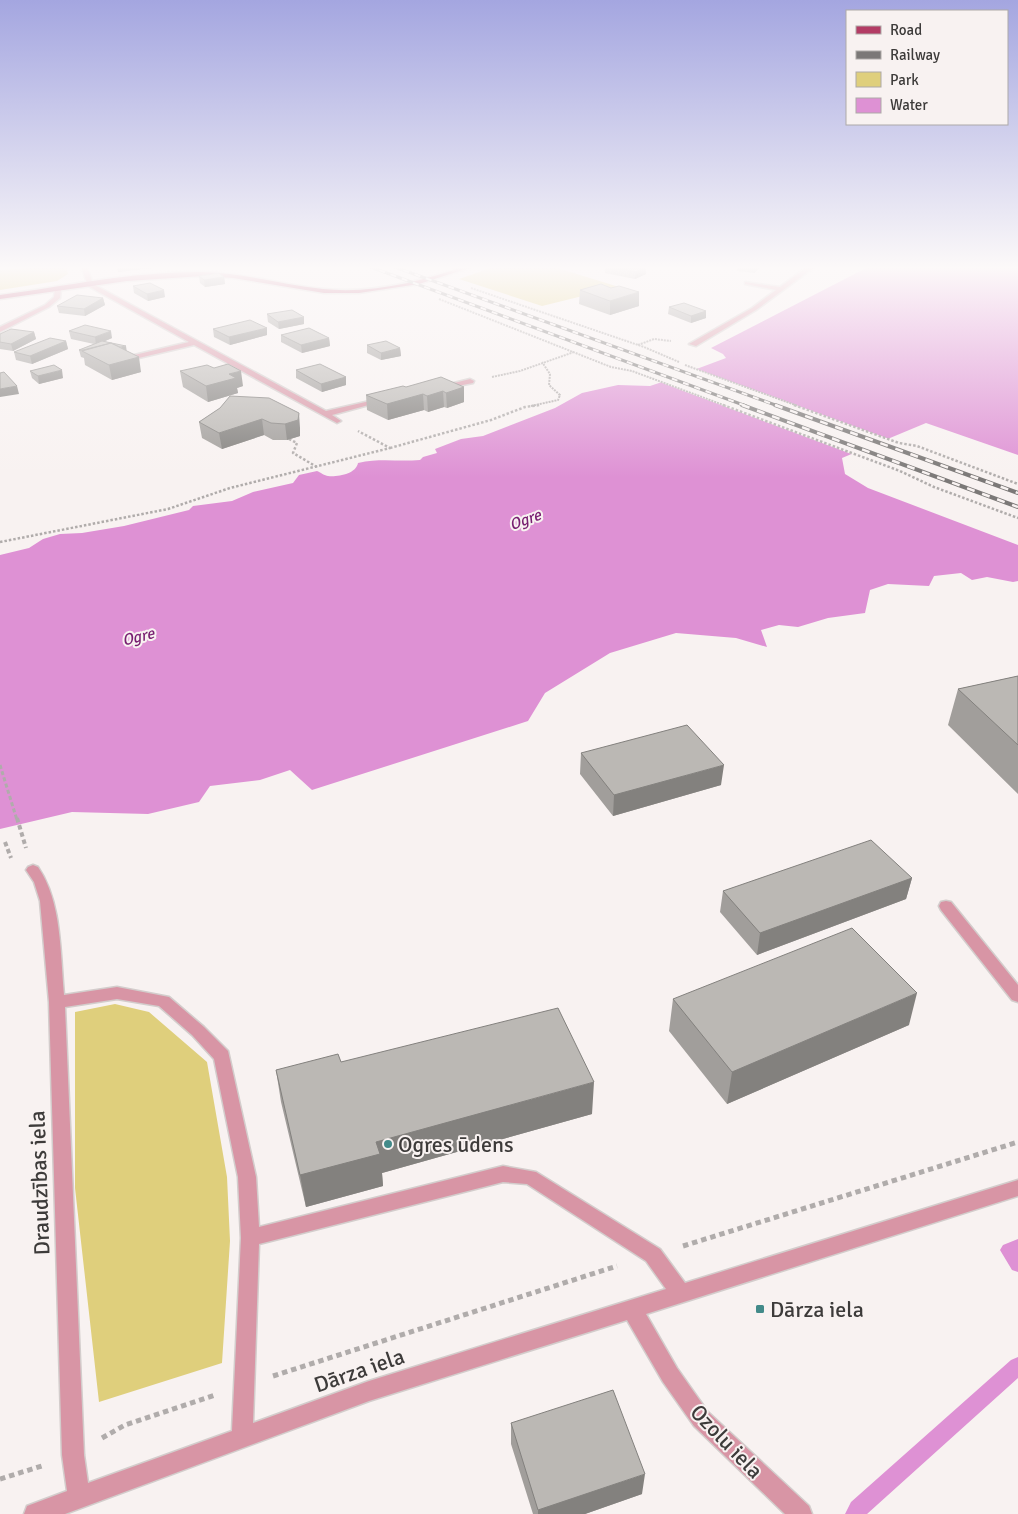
<svg xmlns="http://www.w3.org/2000/svg" width="1018" height="1514" font-family="Signika,sans-serif">
<style>
.green{fill:#dfcf7c}
.water{fill:#de91d4}
.pier{fill:#f8f2f1}
.lines{fill:none;stroke-linecap:round;stroke-linejoin:round}
.stream{fill:#de91d4;fill-rule:evenodd}
.minor-casing{stroke:#d3cdcc;stroke-width:3}
.major-casing{stroke:#d3cdcc;stroke-width:3}
.path-far4{stroke:#b0acab;stroke-width:2;stroke-dasharray:2 1;stroke-linecap:butt}
.path-far3{stroke:#b0acab;stroke-width:2.5;stroke-dasharray:2.5 2;stroke-linecap:butt}
.path-far2{stroke:#b0acab;stroke-width:3;stroke-dasharray:4 2.5;stroke-linecap:butt}
.path-far1{stroke:#b0acab;stroke-width:4;stroke-dasharray:4.5 3;stroke-linecap:butt}
.path{stroke:#b0acab;stroke-width:5;stroke-dasharray:5.5 4;stroke-linecap:butt}
.minor{fill:#d895a5;fill-rule:evenodd}
.major{fill:#b33c65;fill-rule:evenodd}
.rail-far1-casing{stroke:#7b7877;stroke-width:3}
.rail-casing{stroke:#7b7877;stroke-width:4}
.rail-far1{stroke:#f8f2f1;stroke-width:2;stroke-dasharray:6;stroke-linecap:butt}
.rail{stroke:#f8f2f1;stroke-width:2.5;stroke-dasharray:8;stroke-linecap:butt}
.wall{fill:#a19e9b}
.shaded-wall{fill:#83817e}
.building{fill:#bbb8b4;stroke:#83817e}
.poi-dot{fill:#428a89;stroke:#f8f2f1;stroke-width:2}
.labels{text-anchor:middle;stroke-width:4;stroke-linejoin:round;paint-order:stroke}
.far-water-label{font-size:16px;font-style:italic;fill:#781f71;stroke:#f8f2f1}
.near-poi-label{font-size:22px;fill:#3d3b3a;stroke:#f8f2f1;text-anchor:start}
.near-street-label{font-size:22px;fill:#3d3b3a;stroke:#f8f2f1}
</style>
<rect width="100%" height="100%" fill="#f8f2f1"/>
<path class="green" d="M66 266 68 274 57 281 0 290V270Z
M496 266H551L619 287 542 306 459 279Z
M115 1004 149 1012 207 1062 227 1177 230 1241 222 1363 99 1402 75 1188V1012Z"/>
<path class="water" d="M870 266H1018V455L926 423 842 458 845 474 868 488 1018 545V581L1013 582 987 577 972 580 961 573 934 576 929 586 888 584 870 590 865 613 828 618 798 627 779 625 761 630 767 647 736 638 676 633 610 653 545 693 528 721 312 790 290 770 260 780 210 786 199 802 148 814 72 812 0 829V555L29 548 43 539 60 534 82 533 124 526 189 510 193 506 232 501 253 492 293 483 299 475 317 471C320 472 325 476 328 476 338 477 356 474 358 463 381 458 397 462 420 460L423 457 437 453 435 449 461 439 483 436 555 408 582 393 618 385 650 386 659 383 726 358 723 354 711 348Z"/>
<path class="pier" d="M694 368 892 440 854 455 657 381Z"/>
<g class="lines">
<path class="stream" d="M1018 1239V1272L1012 1270 1000 1250 1003 1245Z
M1018 1357V1378L867 1514H845L851 1502 1011 1360Z"/>
<defs>
<path id="minor" d="M81 266H87L93 284 326 411 383 398 387 400 332 415 341 421 337 423 194 345 126 361V357L189 342 88 286Z
M808 266H816L756 310 696 346 689 344 752 308 776 290 745 284V282L780 287Z
M58 287 61 289 60 298 49 307 0 332V327L45 305 54 297 55 289Z
M470 379 474 381 473 383 442 389 438 387Z
M33 865 38 867C62 902 60 953 64 995L117 987 169 997 204 1027 228 1051 256 1177 259 1227 503 1166 536 1172 660 1249 685 1283 1018 1180V1196L646 1314 677 1368 708 1412 809 1506 812 1514H785L694 1426 663 1382 627 1320 369 1401 65 1514H24L27 1506 67 1491 62 1455 49 1002 40 901 34 882 26 870 28 867ZM117 999 159 1006 192 1035 214 1059 238 1177 241 1238 232 1431 88 1483 84 1455 65 1007ZM503 1182 527 1184 646 1261 666 1289 369 1381 253 1423 259 1244Z
M946 901 951 902 1018 985V1002L1012 1000 941 910 939 906 941 902Z"/>
<path id="major" d="M465 266H475L419 284 359 293H324L233 278 203 276 127 281 0 299V295C67 286 135 271 203 272 244 273 283 285 323 289 371 294 420 282 465 266Z"/>
</defs>
<use href="#minor" class="minor-casing"/>
<use href="#major" class="major-casing"/>
<path class="path-far4" d="M471 288 644 347 679 362
M439 299 611 367 632 371 726 406
M638 345 654 339 671 341
M685 365 798 406
M492 377 520 371 574 352
M531 406 558 400 560 395 549 385 550 374 542 362"/>
<path class="path-far3" d="M723 405 900 471 934 487 1018 518
M794 405 899 443 917 446 1018 484
M289 439 297 443 293 453 317 467
M390 448 491 420 525 407 540 405
M0 542 168 509 230 488 390 448 358 431"/>
<path class="path-far2" d="M0 765 17 820"/>
<path class="path-far1" d="M17 818 26 848
M5 842 11 858"/>
<path class="path" d="M683 1246 1018 1142
M273 1376 617 1266
M102 1438 125 1425 215 1395
M0 1479 45 1465"/>
<use href="#minor" class="minor"/>
<use href="#major" class="major"/>
<defs>
<path id="rail-far1" d="M368 266 746 406
M392 266 778 406"/>
<path id="rail" d="M742 405 1018 507
M775 405 1018 493"/>
</defs>
<use href="#rail-far1" class="rail-far1-casing"/>
<use href="#rail" class="rail-casing"/>
<use href="#rail-far1" class="rail-far1"/>
<use href="#rail" class="rail"/>
</g>
<path class="wall" d="M605 266 646 274 635 279 605 273Z
M737 266H762L754 273 737 271Z
M199 276 224 277 225 284 205 287 200 283Z
M133 286 165 297 148 301 134 293Z
M580 290 639 306 610 315 579 304Z
M103 298 105 305 85 316 59 313 57 306Z
M669 307 706 311V318L691 323 668 314Z
M267 314 304 317V324L279 329 268 322Z
M213 329 267 335 230 345 214 337Z
M69 331 112 338 105 341 127 351 141 372 112 380 85 365 84 358 81 357 79 350 94 344 71 339Z
M34 332 36 339 13 351 0 349V334Z
M281 335 329 338 330 346 302 353 281 342Z
M66 341 68 349 32 364 16 360 14 352Z
M367 345 400 348 401 356 381 360 367 353Z
M296 370 346 377V385L322 392 296 378Z
M30 371 63 378 39 384 32 378Z
M180 371 243 386 237 388 238 393 208 402 183 387Z
M406 387H464V402L447 408 444 407 428 412 424 410 388 420 367 410 366 395Z
M230 396 300 428V436L287 440H273L264 435 222 449 202 438 199 422 220 408Z
M1018 676V794L948 725 958 689Z
M581 753 721 785 613 816 580 774Z
M912 878 906 899 757 955 720 912 723 891Z
M673 999 909 1025 727 1104 669 1031Z
M341 1062 592 1114 382 1173 383 1186 306 1207 281 1102 276 1070Z
M511 1423 642 1494 585 1514H533L511 1444Z"/>
<path class="shaded-wall" d="M117 266H152L153 268 118 272Z
M762 266 754 273V267Z
M646 268V274L635 279 636 272Z
M224 277 225 284 205 287 204 280Z
M164 290 165 297 148 301 147 294Z
M639 292V306L610 315V301Z
M103 298 105 305 85 316 84 309Z
M706 311V318L691 323V316Z
M304 317V324L279 329 278 322Z
M267 328V335L230 345 229 337Z
M111 331 112 338 96 345 95 337Z
M34 332 36 339 13 351 11 344Z
M329 338 330 346 302 353 301 345Z
M66 341 68 349 32 364 30 356Z
M126 346 127 353 101 361 100 353Z
M400 348 401 356 381 360V353Z
M139 357 141 372 112 380 109 365Z
M62 370 63 378 39 384 38 376Z
M241 371 243 386 237 388 238 393 208 402 206 386 229 374Z
M346 377V385L322 392 321 384Z
M17 386 19 394 0 397V389Z
M464 387V402L447 408 446 393Z
M443 391 444 407 428 412 427 396Z
M423 394 424 410 388 420 387 404Z
M299 413 300 428V436L287 440 285 424Z
M262 419 264 435 222 449 219 433Z
M724 765 721 785 613 816 614 795Z
M912 878 906 899 757 955 760 933Z
M917 993 909 1025 727 1104 732 1072Z
M594 1082 592 1114 382 1173 383 1186 306 1207 300 1175 376 1142Z
M645 1474 642 1494 585 1514H538V1510Z"/>
<path class="building" d="M606 266H641L646 268 636 272Z
M219 273 224 277 204 280 199 276Z
M150 283 164 290 147 294 133 286Z
M601 284 611 288 619 286 639 292 610 301 580 290Z
M77 295 103 298 84 309 57 306Z
M684 303 706 311 691 316 669 307Z
M292 310 304 317 278 322 267 314Z
M250 320 267 328 229 337 213 329Z
M85 325 111 331 95 337 69 331Z
M309 328 329 338 301 345 281 335Z
M11 329 34 332 11 344 0 342V334Z
M50 338 66 341 30 356 14 352Z
M102 341 126 346 120 347 111 343 83 350H79Z
M386 341 400 348 381 353 367 345Z
M111 343 139 357 109 365 82 351Z
M228 364 241 371 229 374 236 378 206 386 180 371 207 365 214 368Z
M320 364 346 377 321 384 296 370Z
M54 365 62 370 38 376 30 371Z
M4 372 17 386 0 389V373Z
M441 377 464 387 446 393 443 391 427 396 423 394 387 404 366 395 403 386 406 387Z
M230 396 269 398 299 413 298 420 285 424 271 423 262 419 219 433 199 422 220 408Z
M1018 676V745L958 689Z
M687 725 724 765 614 795 581 753Z
M871 840 912 878 760 933 723 891Z
M852 928 917 993 732 1072 673 999Z
M558 1008 594 1082 376 1142 380 1154 300 1175 276 1070 338 1054 341 1062Z
M613 1390 645 1474 538 1510 511 1423Z"/>
<linearGradient id="sky" x2="0" y2="1"><stop stop-color="#a4a6e0"/><stop offset="0.56" stop-color="#fcf9f9"/><stop offset="1" stop-color="#fcf9f9" stop-opacity="0"/></linearGradient>
<rect width="1018" height="478" fill="url(#sky)"/>
<g class="poi-dot">
<circle cx="388" cy="1144" r="5"/>
<rect x="755" y="1304" width="10" height="10" rx="2.5"/>
</g>
<g class="labels">
<g class="far-water-label">
<text transform="translate(525 519) rotate(-20)" y="6">Ogre</text>
<text transform="translate(138 636) rotate(-14)" y="6">Ogre</text>
</g>
<g class="near-poi-label">
<text x="398" y="1152">Ogres ūdens</text>
<text x="770" y="1317">Dārza iela</text>
</g>
<g class="near-street-label">
<text transform="translate(39 1183) rotate(-92)" y="8">Draudzības iela</text>
<text transform="translate(359 1370) rotate(-19)" y="8">Dārza iela</text>
<text transform="translate(727 1441) rotate(46)" y="8">Ozolu iela</text>
</g>
</g>
<rect x="846" y="10" width="162" height="115" fill="#f8f2f1" stroke="#ada9a8"/>
<rect x="856" y="26" width="25" height="8" fill="#b33c65" stroke="#ada9a8"/>
<text x="890" y="35" font-size="15" fill="#3d3b3a">Road</text>
<rect x="856" y="51" width="25" height="8" fill="#7b7877" stroke="#ada9a8"/>
<text x="890" y="60" font-size="15" fill="#3d3b3a">Railway</text>
<rect x="856" y="72" width="25" height="15" fill="#dfcf7c" stroke="#ada9a8"/>
<text x="890" y="85" font-size="15" fill="#3d3b3a">Park</text>
<rect x="856" y="98" width="25" height="15" fill="#de91d4" stroke="#ada9a8"/>
<text x="890" y="110" font-size="15" fill="#3d3b3a">Water</text>
</svg>
